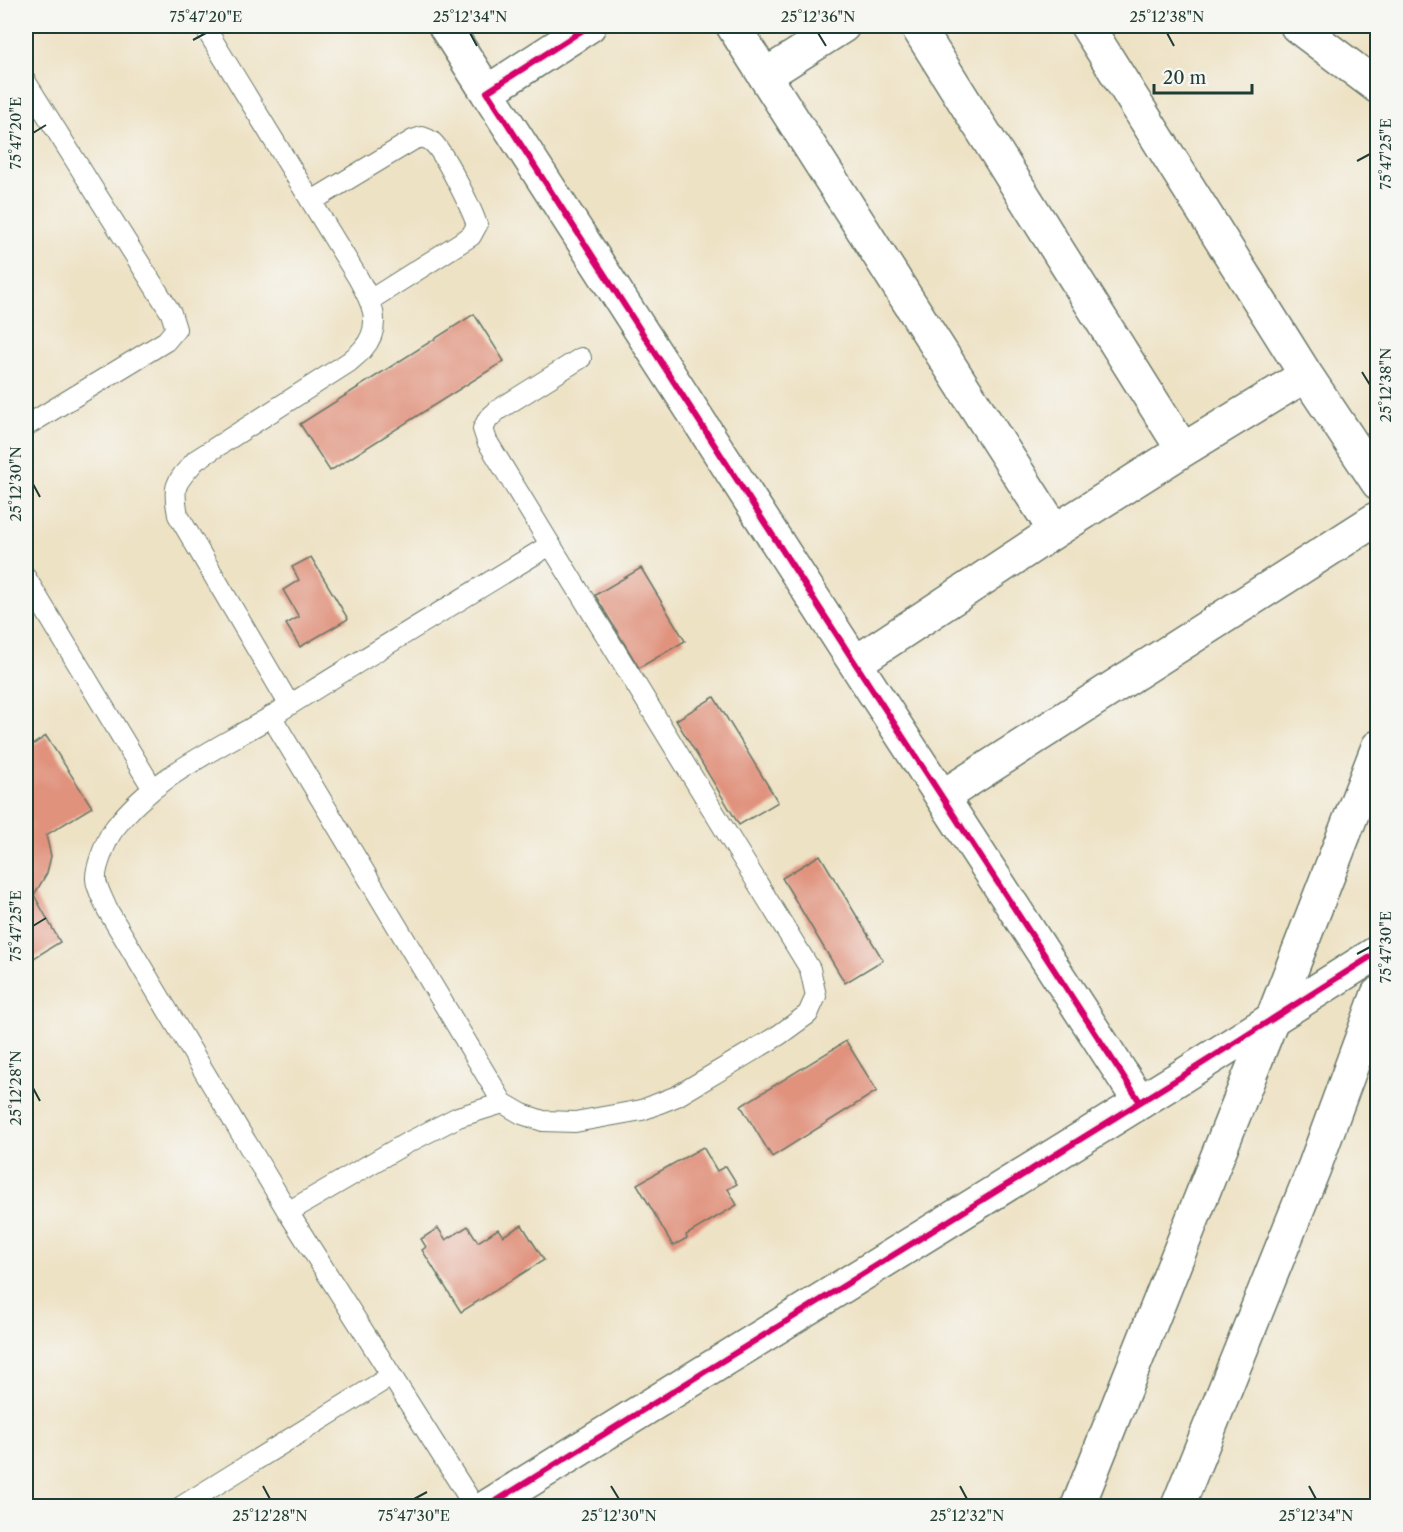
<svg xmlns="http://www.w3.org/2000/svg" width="1403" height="1532" font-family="'Libre Caslon Text',serif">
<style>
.building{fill:#e0927d}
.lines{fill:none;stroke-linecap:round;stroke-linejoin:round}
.service-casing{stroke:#677767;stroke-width:22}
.minor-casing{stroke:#677767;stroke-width:36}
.tertiary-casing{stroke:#677767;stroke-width:36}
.service{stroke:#fff;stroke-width:20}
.minor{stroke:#fff;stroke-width:33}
.tertiary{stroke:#fff;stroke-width:33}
.cycleway-casing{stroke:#f6f6f2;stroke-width:10}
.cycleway{stroke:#d6006c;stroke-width:6}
.ticks{fill:none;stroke:#1f3d34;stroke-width:2}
.neatline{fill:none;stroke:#1f3d34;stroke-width:2}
.ticks-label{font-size:15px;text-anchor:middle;fill:#1f3d34}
</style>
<rect width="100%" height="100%" fill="#f6f6f2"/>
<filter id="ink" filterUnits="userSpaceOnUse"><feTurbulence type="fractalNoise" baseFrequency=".0167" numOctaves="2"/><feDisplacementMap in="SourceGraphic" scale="12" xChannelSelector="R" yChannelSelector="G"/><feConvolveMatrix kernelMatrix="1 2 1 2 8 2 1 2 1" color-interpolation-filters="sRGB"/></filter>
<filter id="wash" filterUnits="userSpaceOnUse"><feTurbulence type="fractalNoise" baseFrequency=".008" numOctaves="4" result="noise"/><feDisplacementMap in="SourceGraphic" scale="24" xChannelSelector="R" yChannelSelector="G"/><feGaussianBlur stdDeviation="1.35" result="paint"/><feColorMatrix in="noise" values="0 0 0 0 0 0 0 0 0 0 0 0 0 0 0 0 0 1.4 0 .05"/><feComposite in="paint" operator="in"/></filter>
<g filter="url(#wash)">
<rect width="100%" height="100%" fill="#eee2c5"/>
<g id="blocks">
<path class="building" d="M474 314 504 361 330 471 300 424Z
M311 557 348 619 300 647 286 624 299 617 283 590 299 580 292 567Z
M641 568 685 641 639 668 595 595Z
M714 697 778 802 739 825 676 720Z
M46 736 92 807 46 835 51 856 47 873 34 895 60 942 26 963V749Z
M820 855 883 960 845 983 782 878Z
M846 1041 877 1091 772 1157 741 1106Z
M703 1147 717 1171 726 1166 737 1184 728 1189 737 1205 686 1235 687 1238 673 1246 637 1184Z
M522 1225 544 1260 461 1312 422 1250 426 1247 421 1239 438 1228 446 1240 468 1226 478 1242 498 1229 503 1236Z"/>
</g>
</g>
<g filter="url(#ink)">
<use href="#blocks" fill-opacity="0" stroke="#677767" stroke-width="1.5"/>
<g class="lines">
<defs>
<path id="service" d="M204 26 358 278C371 301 384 325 363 349 359 354 353 358 349 362L196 460C176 483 172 483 178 515L289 704
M26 82 171 313 176 329 166 341 26 426
M312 201 413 140 422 137C425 138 428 139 431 141 443 149 472 210 477 225L471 236 370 300
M26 578 153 789
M271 716 503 1103
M288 1212 405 1144 458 1117 503 1103 522 1114 543 1121 575 1122 642 1110 677 1096 779 1035 808 1014 816 996 810 969 487 441 483 429 488 419 498 410 581 358
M182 1506 391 1376
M474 1506 288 1212 107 909C104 901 96 887 96 879 95 868 107 838 114 829 153 776 218 749 272 716 364 658 457 602 550 545"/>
<path id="minor" d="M445 26 487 92
M589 26 487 92 855 663 1140 1102
M733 26 1055 531
M917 26 1183 450
M1087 26 1306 375 1378 483
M1297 26 1378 87
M766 75 843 26
M855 663 1055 531 1183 450 1306 375
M942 797 1378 518
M1078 1506 1273 1017 1378 747
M1178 1506 1314 1168 1378 994"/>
<path id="tertiary" d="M488 1506 1184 1075 1378 952"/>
</defs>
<use href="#service" class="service-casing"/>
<use href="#minor" class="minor-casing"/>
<use href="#tertiary" class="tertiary-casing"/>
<use href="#service" class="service"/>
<use href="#minor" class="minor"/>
<use href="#tertiary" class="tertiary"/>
<defs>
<path id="cycleway" d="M589 26 487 92 855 663 1140 1102
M488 1506 1184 1075 1378 952"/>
</defs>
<use href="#cycleway" class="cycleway-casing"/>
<use href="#cycleway" class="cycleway"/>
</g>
</g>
<path class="ticks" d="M470 33 477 46M818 33 826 46M1167 33 1174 46M193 40 206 33M33 133 46 125M1357 161 1370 154M1362 372 1370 385M33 484 40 497M33 926 46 918M1357 954 1370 947M33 1088 40 1101M263 1486 270 1499M611 1486 619 1499M960 1486 967 1499M1309 1486 1316 1499M414 1499 427 1492"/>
<rect width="1403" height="1532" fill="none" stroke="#f6f6f2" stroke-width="66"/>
<path d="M1154 84v9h98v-9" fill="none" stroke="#1f3d34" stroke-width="3"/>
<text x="1163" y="84" font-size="18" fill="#1f3d34" stroke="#f6f6f2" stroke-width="4.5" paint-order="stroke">20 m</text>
<rect x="33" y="33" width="1337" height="1466" class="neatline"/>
<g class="ticks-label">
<text x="206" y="22">75°47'20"E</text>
<text x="470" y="22">25°12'34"N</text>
<text x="818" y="22">25°12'36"N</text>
<text x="1167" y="22">25°12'38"N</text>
<text transform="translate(16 133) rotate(-90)" y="5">75°47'20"E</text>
<text transform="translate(1386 154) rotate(-90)" y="5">75°47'25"E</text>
<text transform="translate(1386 385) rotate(-90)" y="5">25°12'38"N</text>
<text transform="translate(16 484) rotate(-90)" y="5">25°12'30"N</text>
<text transform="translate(16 926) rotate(-90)" y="5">75°47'25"E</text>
<text transform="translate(1386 947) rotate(-90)" y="5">75°47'30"E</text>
<text transform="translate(16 1088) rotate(-90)" y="5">25°12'28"N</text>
<text x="270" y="1521">25°12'28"N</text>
<text x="414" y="1521">75°47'30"E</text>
<text x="619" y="1521">25°12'30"N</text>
<text x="967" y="1521">25°12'32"N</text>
<text x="1316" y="1521">25°12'34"N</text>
</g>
</svg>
